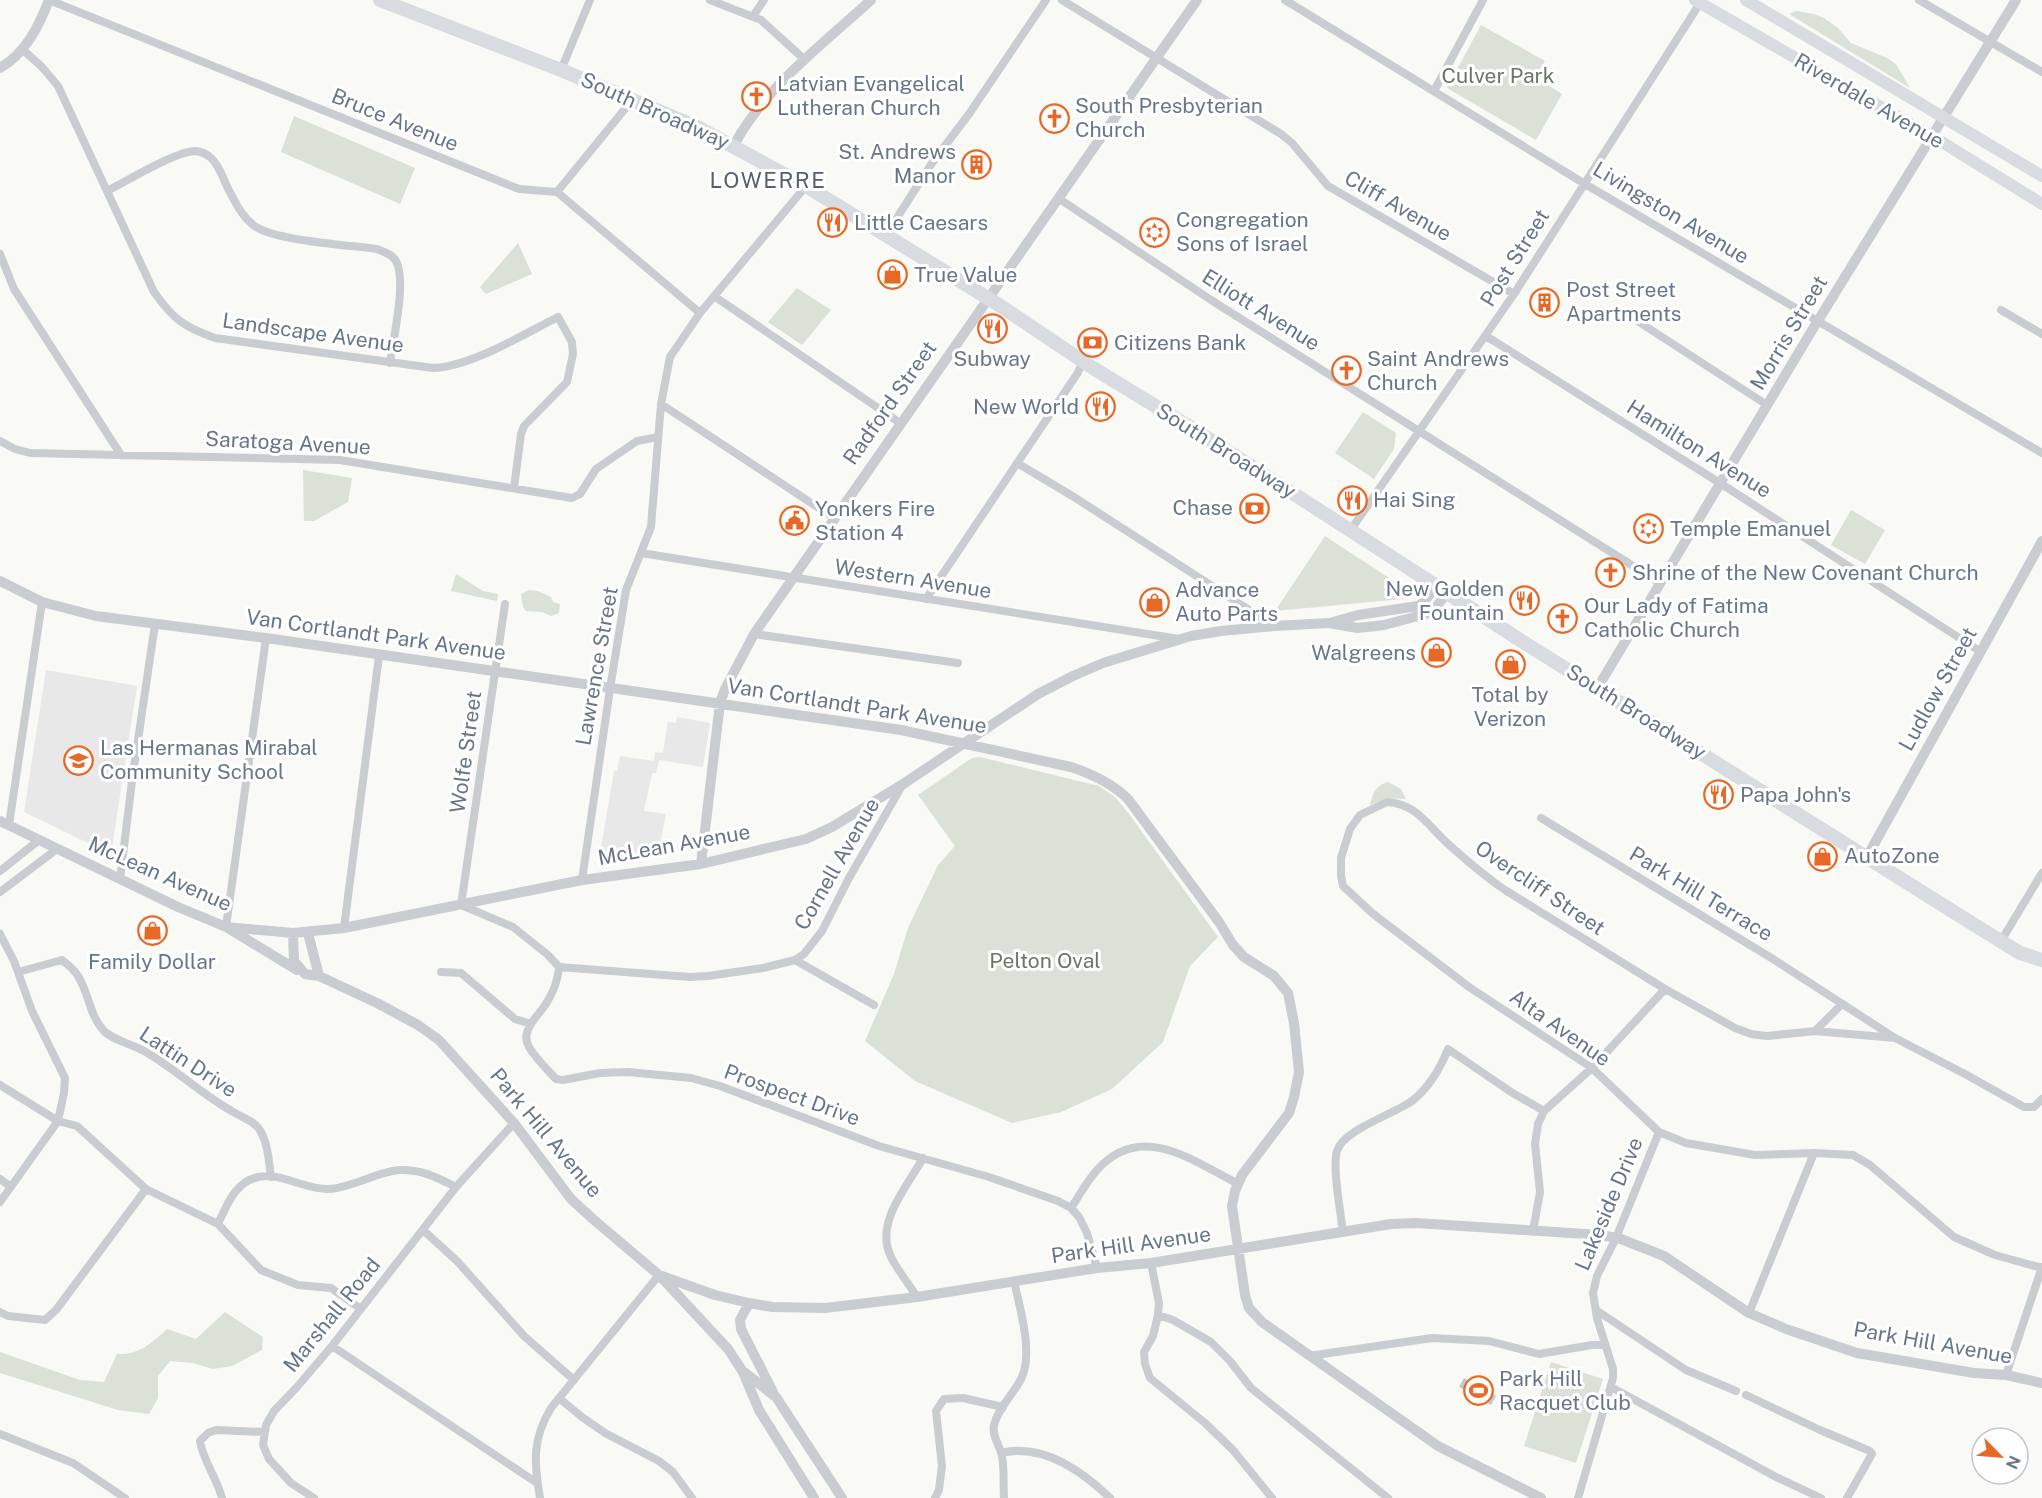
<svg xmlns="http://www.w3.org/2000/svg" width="2042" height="1498" font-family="'Public Sans',sans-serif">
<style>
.built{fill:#e7e8e7}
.green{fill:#dae1d7}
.water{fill:#c1cad0}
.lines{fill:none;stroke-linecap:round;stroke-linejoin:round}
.minor{stroke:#c9ccd0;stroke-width:8}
.tertiary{stroke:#c9ccd0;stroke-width:10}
.secondary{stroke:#d8dbe0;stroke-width:12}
.primary{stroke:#d8dbe0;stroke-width:14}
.labels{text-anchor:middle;stroke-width:6;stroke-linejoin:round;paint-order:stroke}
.park-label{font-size:21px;fill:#657a62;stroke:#fff}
.poi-label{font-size:21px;fill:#677688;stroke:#fff;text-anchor:start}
.street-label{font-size:21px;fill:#677688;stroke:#fff}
.neighbourhood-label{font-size:22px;letter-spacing:1.5px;fill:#55606d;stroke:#fff}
</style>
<rect width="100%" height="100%" fill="#f9f9f6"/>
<path class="built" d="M46 670 137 686 111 854 24 812Z
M677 717 710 723 703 767 659 760 656 773H652L644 811 666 814 659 849 601 859V852L605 849 601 848 614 771H617L620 756 654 761 655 752 663 753 668 722 676 723Z"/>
<path class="green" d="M1796 11 1814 14 1824 18 1838 28 1851 43 1887 58 1896 64 1910 88 1789 14Z
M1481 25 1545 61 1535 77 1562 94 1536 140 1447 88Z
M294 116 415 168 400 204 281 152Z
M518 243 532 274 486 294 480 287Z
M797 288 831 310 802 345 768 322Z
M1363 412 1396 433 1394 449 1374 479 1335 453Z
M303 470 352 478 348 502 314 521H304Z
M1851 510 1885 530 1865 564 1831 545Z
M1325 536 1409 591 1403 599 1275 611Z
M456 574 483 591 498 594 497 601 451 591Z
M529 590 538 591 551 597 553 602 560 604 559 613 551 616 542 612 526 611 523 607 521 594Z
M980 757 1099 786 1115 797 1129 814 1218 937 1190 966 1163 1042 1112 1089 1061 1112 1012 1123 915 1081 865 1041 894 974 908 928 938 865 955 846 918 795 972 758Z
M1388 782 1401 789 1406 799C1392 798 1383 799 1370 805 1373 793 1375 786 1388 782Z
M225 1312 263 1337 262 1350 232 1366 213 1369 193 1363 170 1361 158 1376V1398L149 1414 118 1410 0 1373V1352L80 1380 104 1382 117 1354C139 1355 152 1343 167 1329L196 1339Z
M1551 1362 1603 1379 1576 1463 1524 1446Z"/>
<path class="water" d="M1464 1378 1496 1396 1491 1405 1459 1387Z"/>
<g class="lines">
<path class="minor" d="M49 0 519 189 557 192 700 313
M710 0 761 20 805 60
M1062 0 1281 134 1292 143 1328 186 1514 294
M1285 0 1585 184 2042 453
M1919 0 2042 72
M753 16 764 0
M22 49 42 67 58 86 154 292C173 319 184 327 215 338L433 368C470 367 524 334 558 317L572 342 573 354 567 382 524 426 521 434 514 488
M561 70 590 0
M1434 91 1483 0
M107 191C127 181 174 152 195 151 200 151 207 154 211 158 221 167 224 183 231 194 237 206 244 219 256 227 279 241 347 245 377 249 384 252 392 254 396 261 407 280 393 340 390 363
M557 192 633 99
M1058 198 1211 300 1660 583
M886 235 932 163 969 114 1046 0
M0 254 14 289 121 455
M714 296 900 423
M2001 310 2042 334
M1639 322 1767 405
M1486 336 1720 483 1981 652
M661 404 834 518
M0 441 15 449 30 453 340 460 572 498 580 494 596 469 637 441 658 437
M1017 463 1074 497 1274 626
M1350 531 1514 294 1702 0
M641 553 1179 639
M926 599 1077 374 1083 362
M505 604 461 905 513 927 548 955 559 967 690 977 708 976 763 968 795 960 804 954 822 931 849 878 903 784
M754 634 958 663
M1541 818 1773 959 1895 1038 1965 1074 2024 1107H2034L2042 1099
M9 825 42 602
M0 871 39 840
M120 879 132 781 155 624
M582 880 610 689 626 590 651 527 661 404 670 357 700 313 806 186
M0 892 57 849
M226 927 266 638
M344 928 379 656
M0 934 14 961 32 1011 65 1078 64 1093 58 1121 0 1202
M2001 941 2042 873
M795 960 874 1005
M559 967C558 980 554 991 547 1002 539 1016 519 1030 529 1047 536 1059 547 1069 556 1079L563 1080 600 1073 628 1072 691 1078 720 1086 879 1146 989 1177 1058 1201 1071 1208 1079 1217 1087 1233 1097 1268
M18 972 62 960C68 965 74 969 78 976 89 993 89 1014 103 1030 112 1040 132 1044 144 1051 176 1069 202 1095 235 1113 244 1118 256 1122 261 1132 268 1145 269 1162 271 1177
M441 972 461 973 515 1019 531 1024
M1815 1031 1842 1004
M1895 1038 1815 1031 1767 1036 1751 1034 1735 1028 1665 989 1505 890C1484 876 1466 860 1447 843 1427 825 1417 804 1387 802L1360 815 1350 829 1341 858V875L1343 886 1372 913 1469 987 1592 1068 1659 1132 1686 1143 1755 1155 1814 1153 1853 1155 1870 1165 1954 1237 1995 1255 2042 1268
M0 1085 58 1121 77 1126 146 1189 218 1224 261 1270 298 1285 331 1288 361 1309
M0 1179 11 1187
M1071 1208C1079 1196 1087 1181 1097 1170 1141 1121 1192 1160 1238 1184
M218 1224C227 1205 235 1182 258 1177 281 1172 305 1190 329 1189 354 1187 379 1171 400 1170 421 1169 438 1178 456 1187
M423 1230 457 1261 524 1336 574 1380
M1533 1231 1540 1192 1535 1144 1538 1124 1544 1111 1592 1068 1665 989
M1343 1233C1341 1213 1332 1168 1337 1151 1343 1130 1394 1114 1412 1101 1430 1087 1440 1069 1448 1049L1511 1092 1544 1111
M1151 1263 1159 1303 1158 1315 1153 1336 1144 1352 1145 1364 1150 1378 1205 1423 1233 1450 1272 1498
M917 1297C909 1284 898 1271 891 1257 874 1223 907 1187 923 1158
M1596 1310 1686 1370 1736 1391
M0 1312 8 1316 45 1320 56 1310 146 1189
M1749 1313 1814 1153
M1158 1315 1173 1320 1211 1342 1230 1361 1251 1388 1388 1498
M332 1346 537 1483
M1309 1356 1432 1338 1489 1341 1539 1354 1592 1345H1605
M2006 1375 2042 1267
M1611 1387 1776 1477 1821 1498
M1746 1395 1820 1430 1870 1451 1872 1454 1847 1498
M559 1398 582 1417 605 1433 659 1461 673 1472 692 1498
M0 1434 73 1463 125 1498
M1001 1453C1042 1443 1082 1471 1110 1498
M222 1498C217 1478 203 1461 200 1441L208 1433 216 1430 265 1432
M314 1498 291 1483 269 1459 263 1445 266 1425 274 1411 297 1387 332 1346 456 1187 514 1123
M540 1498C534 1463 532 1439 551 1408L659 1275
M935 1498 939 1490 942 1466 936 1411 944 1399 963 1398 1003 1407
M1004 1498C1003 1484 1005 1465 1001 1452 998 1443 992 1435 994 1425 998 1408 1014 1394 1022 1377 1033 1351 1020 1309 1014 1281
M1578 1498 1613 1378V1369L1597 1318 1593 1293 1597 1276 1616 1238 1659 1132"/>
<path class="tertiary" d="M0 68C25 54 39 26 49 0
M734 145C766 86 822 45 871 0
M0 581 42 602 96 616 266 638 901 730 1071 767C1092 774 1112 783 1128 799L1219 922 1233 945 1244 957 1274 976 1288 993 1294 1023 1299 1072 1294 1097 1289 1113 1242 1175 1235 1191 1232 1206 1245 1295 1249 1308 1262 1322 1438 1446 1541 1498
M1333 622 1358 615 1418 606 1425 601 1436 585
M1598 687 1811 332 2016 0
M0 821 178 907 226 927 293 933 344 928 582 880 701 864 806 839 832 827 903 784 1038 694 1073 676 1103 663 1191 636 1221 631 1274 626 1329 623 1358 628 1384 625 1426 614 1436 607 1447 593
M1867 857 2042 541
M701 864 720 703 725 689 754 634 1197 0
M228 928 297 970
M293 933 294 961 305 974 319 976 377 1003 418 1025 439 1040 514 1123 571 1199 594 1220 659 1275 715 1295 749 1303 772 1307 825 1308 917 1297 1097 1268 1151 1263 1391 1224 1416 1223 1601 1235 1621 1239 1664 1256 1749 1313 1786 1329 1857 1353 1974 1373 2006 1375 2042 1383
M308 933 319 976
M662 1278 728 1349 743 1372 759 1410 814 1498
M749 1303 740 1320 741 1329 773 1392
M744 1372 776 1397 842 1498"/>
<path class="secondary" d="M1695 0 1945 144 2042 204
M1746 0 2042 176"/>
<path class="primary" d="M380 0 561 70 697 127 806 186 999 305 1093 368 1198 432 1517 638 1973 924 2020 953 2042 960"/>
</g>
<defs>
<symbol id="church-ring" viewBox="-11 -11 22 22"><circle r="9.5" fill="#fff" stroke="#e76928" stroke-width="1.5"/><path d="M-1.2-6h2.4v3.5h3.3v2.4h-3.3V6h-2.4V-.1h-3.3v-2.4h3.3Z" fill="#e76928"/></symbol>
<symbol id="building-ring" viewBox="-11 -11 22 22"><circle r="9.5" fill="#fff" stroke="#e76928" stroke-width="1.5"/><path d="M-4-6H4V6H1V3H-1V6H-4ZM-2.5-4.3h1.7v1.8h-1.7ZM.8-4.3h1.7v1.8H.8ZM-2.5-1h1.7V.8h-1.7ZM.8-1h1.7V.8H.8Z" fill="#e76928"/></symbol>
<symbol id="restaurant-ring" viewBox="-11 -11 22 22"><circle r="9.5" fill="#fff" stroke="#e76928" stroke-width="1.5"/><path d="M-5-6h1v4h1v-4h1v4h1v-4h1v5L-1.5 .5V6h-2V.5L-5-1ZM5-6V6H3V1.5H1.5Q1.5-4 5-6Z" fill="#e76928"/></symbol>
<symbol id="synagogue-ring" viewBox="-11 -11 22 22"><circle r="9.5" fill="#fff" stroke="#e76928" stroke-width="1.5"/><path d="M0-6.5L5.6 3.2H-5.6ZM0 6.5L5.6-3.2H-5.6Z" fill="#e76928"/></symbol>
<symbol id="shop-ring" viewBox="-11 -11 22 22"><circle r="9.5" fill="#fff" stroke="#e76928" stroke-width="1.5"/><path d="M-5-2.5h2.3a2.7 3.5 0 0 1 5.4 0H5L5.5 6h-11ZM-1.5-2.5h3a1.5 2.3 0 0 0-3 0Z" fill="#e76928"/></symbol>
<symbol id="bank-ring" viewBox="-11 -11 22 22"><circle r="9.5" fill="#fff" stroke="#e76928" stroke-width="1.5"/><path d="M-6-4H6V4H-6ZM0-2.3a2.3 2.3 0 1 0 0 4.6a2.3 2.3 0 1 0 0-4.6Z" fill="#e76928"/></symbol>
<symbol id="civic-ring" viewBox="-11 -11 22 22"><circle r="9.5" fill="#fff" stroke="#e76928" stroke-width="1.5"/><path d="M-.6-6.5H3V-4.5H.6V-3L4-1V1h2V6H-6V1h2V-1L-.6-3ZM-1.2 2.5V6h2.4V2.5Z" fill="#e76928"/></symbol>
<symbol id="school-ring" viewBox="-11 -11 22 22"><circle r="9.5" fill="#fff" stroke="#e76928" stroke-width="1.5"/><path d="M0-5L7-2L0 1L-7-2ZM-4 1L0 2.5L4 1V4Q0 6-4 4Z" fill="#e76928"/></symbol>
<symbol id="stadium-ring" viewBox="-11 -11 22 22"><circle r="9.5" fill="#fff" stroke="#e76928" stroke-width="1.5"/><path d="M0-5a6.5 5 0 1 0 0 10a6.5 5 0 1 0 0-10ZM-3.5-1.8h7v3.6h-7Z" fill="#e76928"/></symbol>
</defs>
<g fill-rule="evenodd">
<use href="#church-ring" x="740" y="80" width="33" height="33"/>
<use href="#church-ring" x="1038" y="102" width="33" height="33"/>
<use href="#building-ring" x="960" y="148" width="33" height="33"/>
<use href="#restaurant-ring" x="816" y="206" width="33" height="33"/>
<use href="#synagogue-ring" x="1138" y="216" width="33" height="33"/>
<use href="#shop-ring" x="876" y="258" width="33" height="33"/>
<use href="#building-ring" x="1528" y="286" width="33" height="33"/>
<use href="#restaurant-ring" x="976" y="312" width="33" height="33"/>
<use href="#bank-ring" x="1076" y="326" width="33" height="33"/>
<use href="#church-ring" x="1330" y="354" width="33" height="33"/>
<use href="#restaurant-ring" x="1084" y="390" width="33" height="33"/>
<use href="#restaurant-ring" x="1336" y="484" width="33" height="33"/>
<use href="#bank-ring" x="1238" y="492" width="33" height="33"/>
<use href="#civic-ring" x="778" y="504" width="33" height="33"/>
<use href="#synagogue-ring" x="1632" y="512" width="33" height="33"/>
<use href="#church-ring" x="1594" y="556" width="33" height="33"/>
<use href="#restaurant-ring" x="1508" y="584" width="33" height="33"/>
<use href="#shop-ring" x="1138" y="586" width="33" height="33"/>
<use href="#church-ring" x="1546" y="602" width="33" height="33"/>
<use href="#shop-ring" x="1420" y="636" width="33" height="33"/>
<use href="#shop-ring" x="1494" y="648" width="33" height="33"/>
<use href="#school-ring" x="62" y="744" width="33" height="33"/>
<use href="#restaurant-ring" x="1702" y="778" width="33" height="33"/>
<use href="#shop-ring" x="1806" y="840" width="33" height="33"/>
<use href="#shop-ring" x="136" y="914" width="33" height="33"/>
<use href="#stadium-ring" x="1462" y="1374" width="33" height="33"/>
</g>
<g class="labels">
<g class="park-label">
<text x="1498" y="83">Culver Park</text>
<text x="1045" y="968">Pelton Oval</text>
</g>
<g class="poi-label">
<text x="777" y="91">Latvian Evangelical<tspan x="777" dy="24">Lutheran Church</tspan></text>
<text x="1075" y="113">South Presbyterian<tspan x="1075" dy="24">Church</tspan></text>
<text x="956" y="159" text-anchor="end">St. Andrews<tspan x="956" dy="24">Manor</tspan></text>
<text x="1176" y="227">Congregation<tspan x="1176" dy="24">Sons of Israel</tspan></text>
<text x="854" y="230">Little Caesars</text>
<text x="914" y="282">True Value</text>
<text x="1566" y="297">Post Street<tspan x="1566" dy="24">Apartments</tspan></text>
<text x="1114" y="350">Citizens Bank</text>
<text x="992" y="366" text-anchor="middle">Subway</text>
<text x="1367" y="366">Saint Andrews<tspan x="1367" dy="24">Church</tspan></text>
<text x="1079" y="414" text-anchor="end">New World</text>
<text x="1373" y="507">Hai Sing</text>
<text x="1233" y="515" text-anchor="end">Chase</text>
<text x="815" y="516">Yonkers Fire<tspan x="815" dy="24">Station 4</tspan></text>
<text x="1670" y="536">Temple Emanuel</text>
<text x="1632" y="580">Shrine of the New Covenant Church</text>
<text x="1504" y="596" text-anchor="end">New Golden<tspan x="1504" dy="24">Fountain</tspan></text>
<text x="1175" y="597">Advance<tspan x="1175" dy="24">Auto Parts</tspan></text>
<text x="1584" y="613">Our Lady of Fatima<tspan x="1584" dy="24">Catholic Church</tspan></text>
<text x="1416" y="660" text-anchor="end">Walgreens</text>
<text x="1510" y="702" text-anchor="middle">Total by<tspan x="1510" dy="24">Verizon</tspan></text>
<text x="100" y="755">Las Hermanas Mirabal<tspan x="100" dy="24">Community School</tspan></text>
<text x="1740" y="802">Papa John's</text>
<text x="1844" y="863">AutoZone</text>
<text x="152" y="969" text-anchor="middle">Family Dollar</text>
<text x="1499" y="1386">Park Hill<tspan x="1499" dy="24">Racquet Club</tspan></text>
</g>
<g class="street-label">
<text transform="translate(1869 101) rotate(30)" y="7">Riverdale Avenue</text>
<text transform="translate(655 111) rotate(24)" y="7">South Broadway</text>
<text transform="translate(395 120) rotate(22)" y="7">Bruce Avenue</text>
<text transform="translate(1398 206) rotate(30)" y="7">Cliff Avenue</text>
<text transform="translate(1671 213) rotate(31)" y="7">Livingston Avenue</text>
<text transform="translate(1515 258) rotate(-58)" y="7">Post Street</text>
<text transform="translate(1261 310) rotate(32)" y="7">Elliott Avenue</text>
<text transform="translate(313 333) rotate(8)" y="7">Landscape Avenue</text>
<text transform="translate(1789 333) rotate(-59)" y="7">Morris Street</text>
<text transform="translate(890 403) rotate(-55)" y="7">Radford Street</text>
<text transform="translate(288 443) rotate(3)" y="7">Saratoga Avenue</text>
<text transform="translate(1699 449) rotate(32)" y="7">Hamilton Avenue</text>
<text transform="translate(1226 451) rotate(32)" y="7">South Broadway</text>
<text transform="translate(913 579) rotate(9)" y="7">Western Avenue</text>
<text transform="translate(376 635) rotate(8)" y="7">Van Cortlandt Park Avenue</text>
<text transform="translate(597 666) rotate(-80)" y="7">Lawrence Street</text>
<text transform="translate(1938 689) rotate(-61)" y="7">Ludlow Street</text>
<text transform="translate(857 706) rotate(9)" y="7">Van Cortlandt Park Avenue</text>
<text transform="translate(1636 712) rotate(32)" y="7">South Broadway</text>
<text transform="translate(466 752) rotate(-82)" y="7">Wolfe Street</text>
<text transform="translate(674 845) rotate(-10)" y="7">McLean Avenue</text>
<text transform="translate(837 864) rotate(-60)" y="7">Cornell Avenue</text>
<text transform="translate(160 874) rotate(24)" y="7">McLean Avenue</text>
<text transform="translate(1540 888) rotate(34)" y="7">Overcliff Street</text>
<text transform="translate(1701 894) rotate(31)" y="7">Park Hill Terrace</text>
<text transform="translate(1560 1028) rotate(35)" y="7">Alta Avenue</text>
<text transform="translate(188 1062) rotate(33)" y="7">Lattin Drive</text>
<text transform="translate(792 1095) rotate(20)" y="7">Prospect Drive</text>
<text transform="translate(546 1133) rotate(50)" y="7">Park Hill Avenue</text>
<text transform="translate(1609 1204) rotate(-67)" y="7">Lakeside Drive</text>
<text transform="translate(1131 1245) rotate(-8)" y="7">Park Hill Avenue</text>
<text transform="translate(332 1315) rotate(-51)" y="7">Marshall Road</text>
<text transform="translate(1933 1343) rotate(10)" y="7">Park Hill Avenue</text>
</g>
<g class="neighbourhood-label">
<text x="768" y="188">LOWERRE</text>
</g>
</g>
<g transform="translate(2000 1456) rotate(115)"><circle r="28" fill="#ffffff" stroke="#c2c8cf" stroke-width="1.5"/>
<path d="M0-4.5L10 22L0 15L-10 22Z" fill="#e76928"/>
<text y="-9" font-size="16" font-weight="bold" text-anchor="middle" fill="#677688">N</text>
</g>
</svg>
